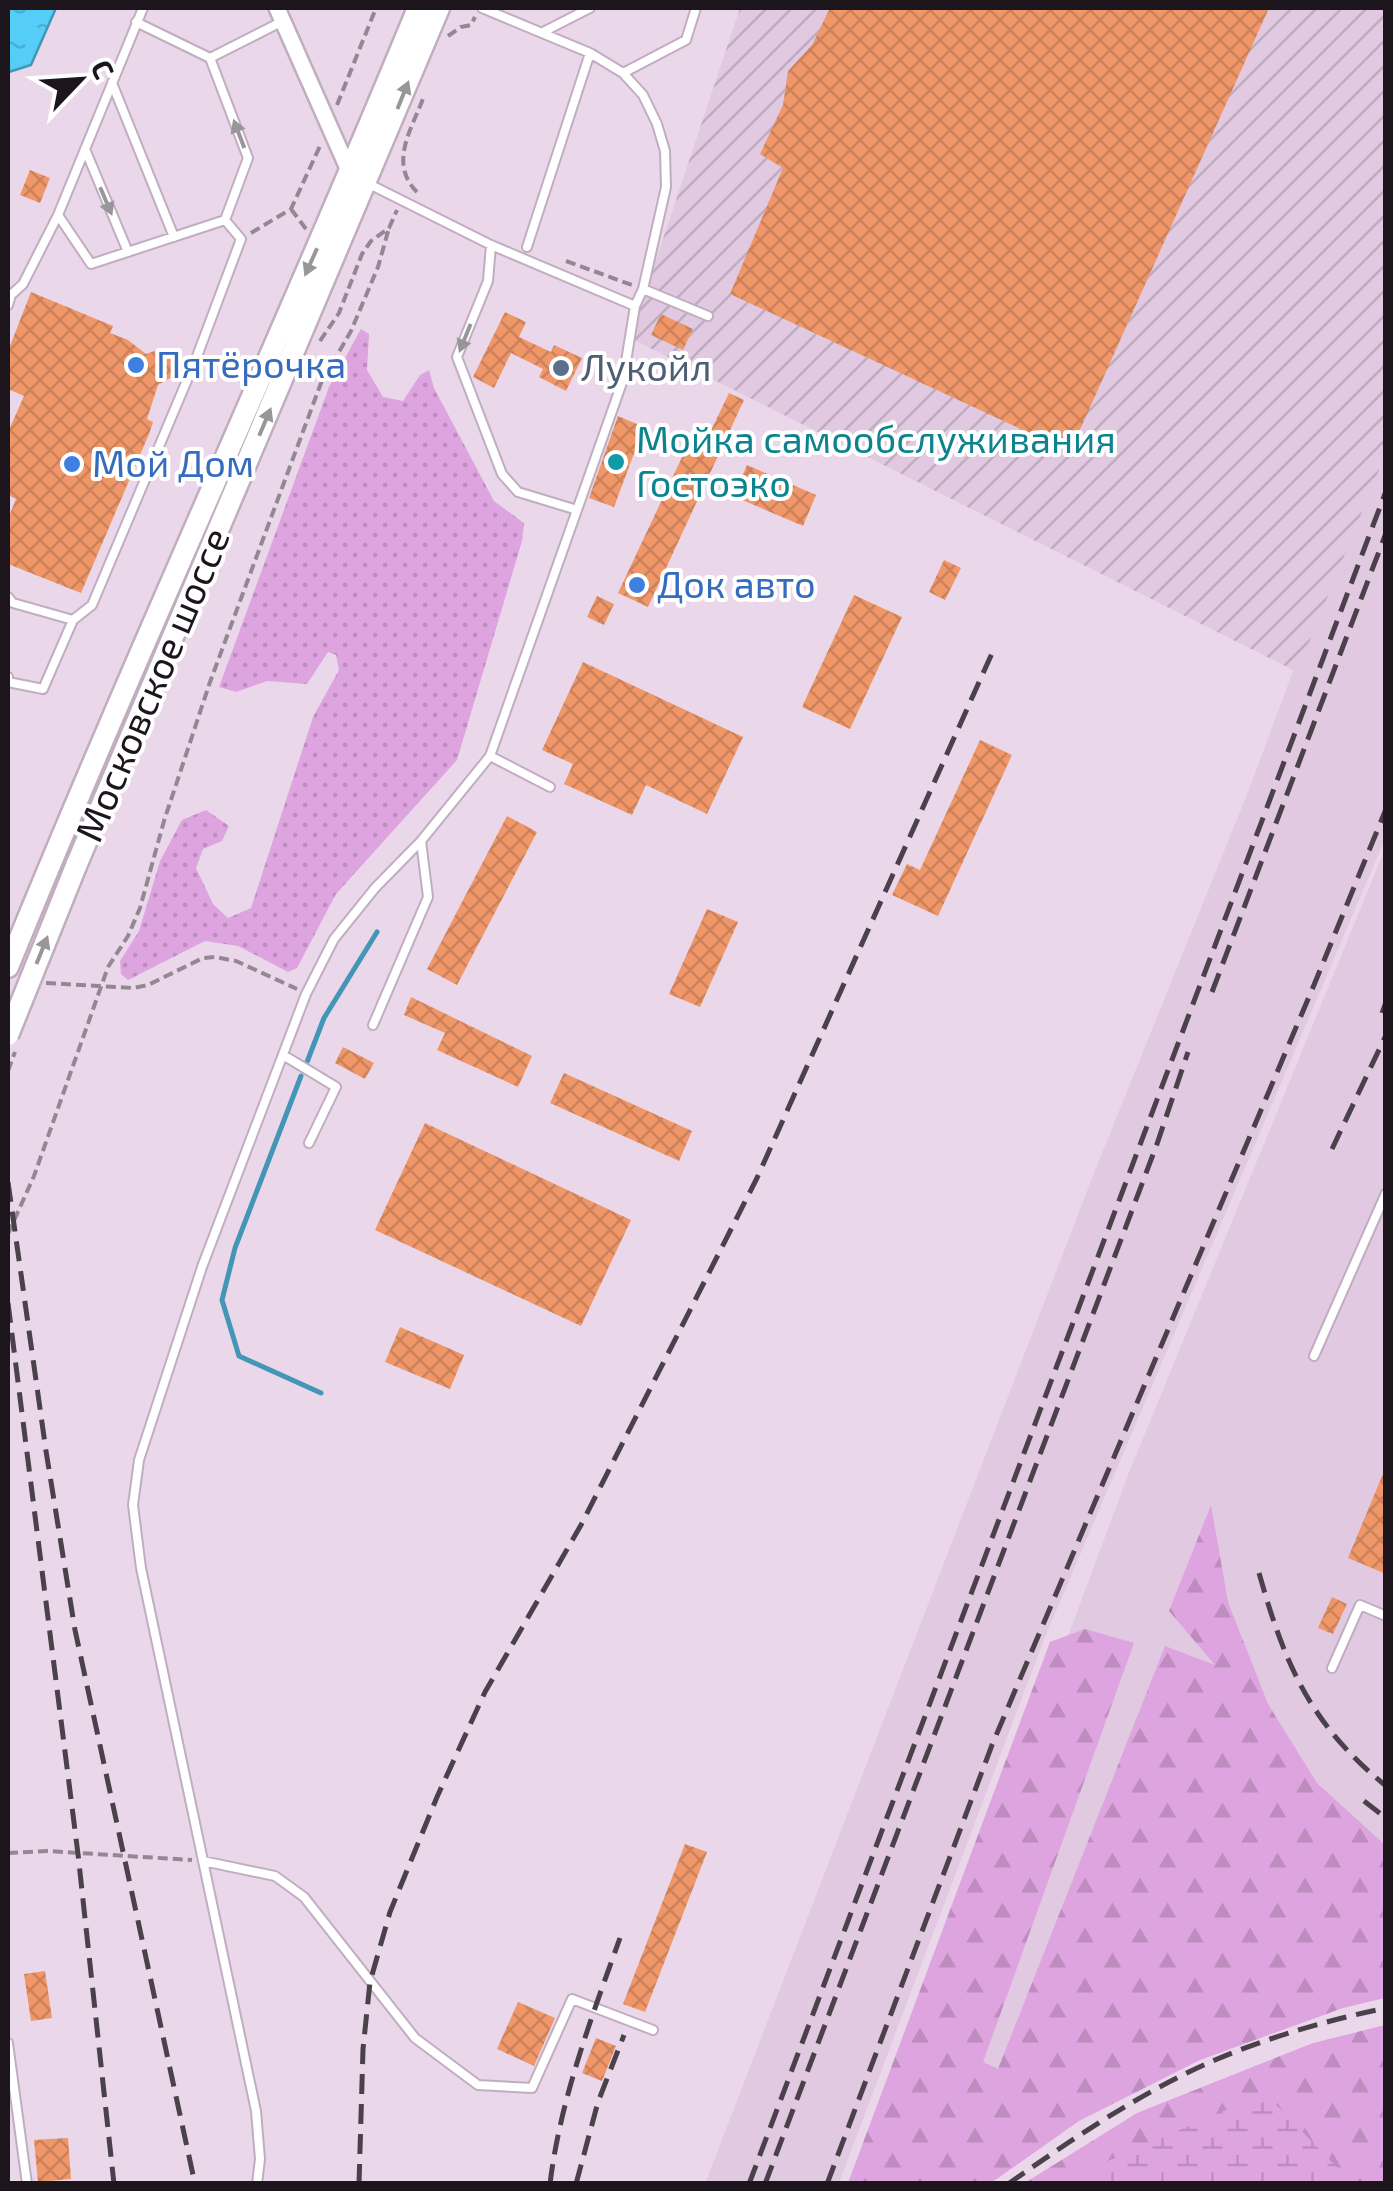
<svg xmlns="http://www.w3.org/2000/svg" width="1393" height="2191" font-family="'Exo 2',sans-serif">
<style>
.built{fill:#e1c9e1}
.industrial{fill:url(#industrial-furrows)}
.grass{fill:url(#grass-dots)}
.forest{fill:url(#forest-firs)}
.wetland{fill:url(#wetland-marsh)}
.water{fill:url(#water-ripples);stroke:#4396b5;stroke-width:2.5}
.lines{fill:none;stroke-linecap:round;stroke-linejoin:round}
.stream{stroke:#4396b5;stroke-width:5}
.building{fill:url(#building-cross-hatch)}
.lane-casing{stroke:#c0aec0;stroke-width:12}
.street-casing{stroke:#c0aec0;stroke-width:20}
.secondary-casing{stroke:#c0aec0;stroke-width:25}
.path{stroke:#948794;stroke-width:4;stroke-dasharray:10 5;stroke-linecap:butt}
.lane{stroke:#fff;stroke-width:8}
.street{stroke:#fff;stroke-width:15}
.secondary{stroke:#fff;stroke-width:20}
.rail{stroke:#4a414a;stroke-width:5;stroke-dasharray:20 10;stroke-linecap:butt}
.secondary-bridge-casing{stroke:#c0aec0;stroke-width:25;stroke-linecap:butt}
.path-bridge{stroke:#948794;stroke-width:4;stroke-dasharray:10 5;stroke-linecap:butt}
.secondary-bridge{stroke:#fff;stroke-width:20}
.oneway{fill:#999699}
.shop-dot{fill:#3f7fe0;stroke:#fff;stroke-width:4}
.service-dot{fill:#5c6f8a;stroke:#fff;stroke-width:4}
.culture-dot{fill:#0f9aa8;stroke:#fff;stroke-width:4}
.labels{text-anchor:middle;stroke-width:8;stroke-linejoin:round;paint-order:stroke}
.shop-label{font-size:38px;fill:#366cbe;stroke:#fff;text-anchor:start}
.service-label{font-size:38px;fill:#4e5e75;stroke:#fff;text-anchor:start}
.culture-label{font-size:38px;fill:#0d838f;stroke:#fff;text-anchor:start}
.street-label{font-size:38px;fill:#1c161c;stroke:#fff}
</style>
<defs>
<pattern id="industrial-furrows" width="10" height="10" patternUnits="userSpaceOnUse" patternTransform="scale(2.5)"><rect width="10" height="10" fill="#e1c9e1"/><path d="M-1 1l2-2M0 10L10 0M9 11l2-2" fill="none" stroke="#c0acc0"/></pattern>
<pattern id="grass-dots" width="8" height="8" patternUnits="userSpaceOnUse" patternTransform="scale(2.5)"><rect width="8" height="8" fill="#dea4df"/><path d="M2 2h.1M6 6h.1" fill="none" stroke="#be8cbf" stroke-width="1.8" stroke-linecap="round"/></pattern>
<pattern id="forest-firs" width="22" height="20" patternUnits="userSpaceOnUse" patternTransform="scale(2.5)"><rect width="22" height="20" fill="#dea4df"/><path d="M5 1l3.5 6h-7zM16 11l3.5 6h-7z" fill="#be8cbf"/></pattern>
<pattern id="wetland-marsh" width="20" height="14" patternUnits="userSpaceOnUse" patternTransform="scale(2.5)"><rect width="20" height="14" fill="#dea4df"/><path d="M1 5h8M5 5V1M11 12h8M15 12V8" fill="none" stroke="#be8cbf"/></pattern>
<pattern id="water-ripples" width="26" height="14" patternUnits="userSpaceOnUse" patternTransform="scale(2.5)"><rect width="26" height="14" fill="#54cdf7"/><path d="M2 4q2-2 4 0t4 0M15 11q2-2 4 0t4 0" fill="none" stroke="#49afd3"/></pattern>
<pattern id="building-cross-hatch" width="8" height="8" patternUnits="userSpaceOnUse" patternTransform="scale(2.5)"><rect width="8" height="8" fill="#ef9769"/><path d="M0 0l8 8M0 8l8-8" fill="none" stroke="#cc815a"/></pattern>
</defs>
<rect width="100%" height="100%" fill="#ead8ea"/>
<path class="built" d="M1385 424V839L1045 1637 839 2183 705 2184 1094 1173 1248 792Z
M1385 849V1968L869 2171 1128 1475Z"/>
<path class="industrial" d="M740 8H1385V455L1297 672 630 338Z"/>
<path class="grass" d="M361 329 369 334 367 370 383 397 403 401 420 375 429 370 434 388 494 501 524 523 522 541 457 760 336 894 297 968 288 972 238 946 205 941 128 980 121 974 120 961 139 931 160 861 182 820 206 810 229 826 222 841 203 849 196 868 213 904 228 918 251 908 313 717 339 670 336 655 328 652 307 684 267 681 236 692 219 687 329 387Z"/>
<path class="forest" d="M1211 1505 1228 1602 1268 1704 1317 1783 1385 1845V1998L1343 2008 1200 2060 1079 2121 991 2183H848L1050 1642 1085 1629 1134 1643 983 2062 998 2069 1165 1646 1215 1665 1169 1611Z
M1385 2025V2183L1023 2184 1137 2113 1313 2043Z"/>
<path class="wetland" d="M1265 2093 1352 2183H1060L1064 2180Z"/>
<path class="water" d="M8 8H56L31 65 9 72Z"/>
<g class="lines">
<path class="stream" d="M307 1062 324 1018 377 932
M301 1076 235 1248 222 1300 239 1356 321 1393"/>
</g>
<path class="building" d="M830 8H1269L1070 452 730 294 783 168 760 154 783 105 788 71 812 45Z
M30 170 50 178 40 203 20 195Z
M31 292 113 326 110 333 128 340 146 354 157 350 169 351 176 360 174 376 158 385 147 419 153 422 149 434 81 593 8 564V519L16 499 8 495V432L24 396 8 389V351Z
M505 312 526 322 519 337 551 352 554 345 582 358 566 391 539 377 543 369 511 353 494 388 473 377Z
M661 314 693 329 683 350 651 335Z
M729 393 744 400 648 607 618 593 691 438 704 445Z
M618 416 644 427 614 507 589 498Z
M747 465 816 495 803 526 733 496Z
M944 560 961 568 945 600 929 592Z
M854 595 902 617 850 729 802 707Z
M597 596 614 604 604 625 587 617Z
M583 662 743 737 707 814 646 785 632 815 564 784 573 764 542 750Z
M980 740 1012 755 938 916 892 895 907 864 920 870Z
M507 816 537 832 457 985 427 969Z
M707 909 738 922 700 1007 669 994Z
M411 997 532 1056 518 1087 437 1050 445 1033 404 1015Z
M343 1047 374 1063 365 1079 335 1063Z
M564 1073 692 1131 679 1161 550 1103Z
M425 1123 631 1220 581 1326 375 1230Z
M400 1327 464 1355 450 1389 385 1362Z
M1385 1469H1386V1574L1348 1558Z
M1332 1597 1347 1604 1333 1634 1318 1628Z
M685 1844 707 1852 645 2012 623 2004Z
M45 1971 52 2018 31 2021 24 1974Z
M518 2002 555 2018 534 2066 497 2049Z
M596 2038 616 2046 602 2081 582 2073Z
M68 2138 71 2179 38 2182 34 2140Z"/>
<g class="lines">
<defs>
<path id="lane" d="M143 8 58 215 91 264 225 220 248 158 210 58 283 21
M136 22 210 58
M543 32 590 8
M623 73 686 40 696 8
M112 83 174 237
M85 149 128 252
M367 183 491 245 635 306
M491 245 488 281 457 357 502 474 518 492 574 509
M527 247 590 53
M643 289 708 316
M8 305 11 295 23 284 58 215
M8 597 13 603 73 620 92 605 196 359 241 239 225 220
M8 677V682L43 689 73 620
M490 756 550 787
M373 1025 428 897 421 841 490 756 623 380 635 306 643 289 666 187 665 151 657 124 643 95 623 73 590 53 482 8
M283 1055 336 1087 309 1143
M1314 1356 1386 1193
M1332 1668 1360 1605 1386 1616
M203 1861 275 1876 304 1897 415 2038 478 2085 532 2088 572 1999 653 2030
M8 2043 27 2184
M257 2184 260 2159 256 2111 141 1568 133 1505 139 1460 202 1267 306 994 334 939 375 888 421 841"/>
<path id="street" d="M277 8 350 173"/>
<path id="secondary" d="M76 866 439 8
M8 967C139 645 286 329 418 8"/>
</defs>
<use href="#lane" class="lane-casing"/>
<use href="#street" class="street-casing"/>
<use href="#secondary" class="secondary-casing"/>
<path class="path" d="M448 36 461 27 471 25 475 17
M337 105 376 8
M417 192C388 163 412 129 424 96
M291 209 306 229
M251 233 291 209 320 146
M566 261 632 285
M320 341 339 313 362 254 371 241 389 228 397 210
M46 983 133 988 148 985 203 958 215 957 236 961 297 989
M8 1234 34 1176 108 967 128 936 140 908 164 821 210 682 321 383 351 331 378 267 389 228
M8 1853 47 1851 192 1860"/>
<use href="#lane" class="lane"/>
<use href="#street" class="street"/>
<use href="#secondary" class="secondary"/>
<path class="rail" d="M1212 992 1386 533
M1382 1013 1386 1002
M1332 1149 1386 1035
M8 1182 46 1451 75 1630 195 2184
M8 1303 78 1854 114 2184
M1259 1573C1285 1665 1310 1724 1386 1786
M1364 1801 1386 1818
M359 2184 363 2049 370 1982 390 1912 437 1797 485 1692 581 1525 757 1178 993 651
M550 2184C560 2100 592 2016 620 1938
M576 2184 598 2102 624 2035
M749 2184 1386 491
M765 2184 1157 1144 1188 1052
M827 2184 992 1745 1314 985 1386 809
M1008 2184C1074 2138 1141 2092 1215 2060 1269 2037 1328 2020 1386 2008"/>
<defs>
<path id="secondary-bridge" d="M8 1035 76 866"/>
</defs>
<use href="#secondary-bridge" class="secondary-bridge-casing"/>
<path class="path-bridge" d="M8 1071 15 1052"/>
<use href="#secondary-bridge" class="secondary-bridge"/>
</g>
<defs><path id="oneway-solid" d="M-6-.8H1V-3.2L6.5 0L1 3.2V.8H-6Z" transform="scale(2.5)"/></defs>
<g class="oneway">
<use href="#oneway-solid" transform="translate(403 95) rotate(-68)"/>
<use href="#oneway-solid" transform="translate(239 134) rotate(-111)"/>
<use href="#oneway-solid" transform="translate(106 201) rotate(67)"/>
<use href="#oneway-solid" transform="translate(311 262) rotate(114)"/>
<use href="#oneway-solid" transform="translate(465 338) rotate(112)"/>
<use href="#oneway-solid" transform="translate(265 422) rotate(-67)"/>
<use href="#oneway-solid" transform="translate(42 950) rotate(-68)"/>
</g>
<g class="shop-dot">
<circle cx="136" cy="365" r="10"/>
<circle cx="72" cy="464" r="10"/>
<circle cx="637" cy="585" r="10"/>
</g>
<circle class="service-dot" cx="561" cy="368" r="10"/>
<circle class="culture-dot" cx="616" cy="462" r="10"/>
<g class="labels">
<g class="shop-label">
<text x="156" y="378">Пятёрочка</text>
<text x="92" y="477">Мой Дом</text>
<text x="657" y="598">Док авто</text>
</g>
<g class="service-label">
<text x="581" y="381">Лукойл</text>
</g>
<g class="culture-label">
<text x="636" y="453">Мойка самообслуживания<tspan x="636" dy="44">Гостоэко</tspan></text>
</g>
<g class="street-label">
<text transform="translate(153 685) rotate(-67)" y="13">Московское шоссе</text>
</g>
</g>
<rect width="1393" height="2191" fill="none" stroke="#1c161c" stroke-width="20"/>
<g transform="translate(80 80) rotate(65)" stroke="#ffffff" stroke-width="8" paint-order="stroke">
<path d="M0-8L18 38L0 25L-18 38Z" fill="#1c161c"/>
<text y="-15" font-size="28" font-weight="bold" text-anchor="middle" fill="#1c161c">С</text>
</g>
</svg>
